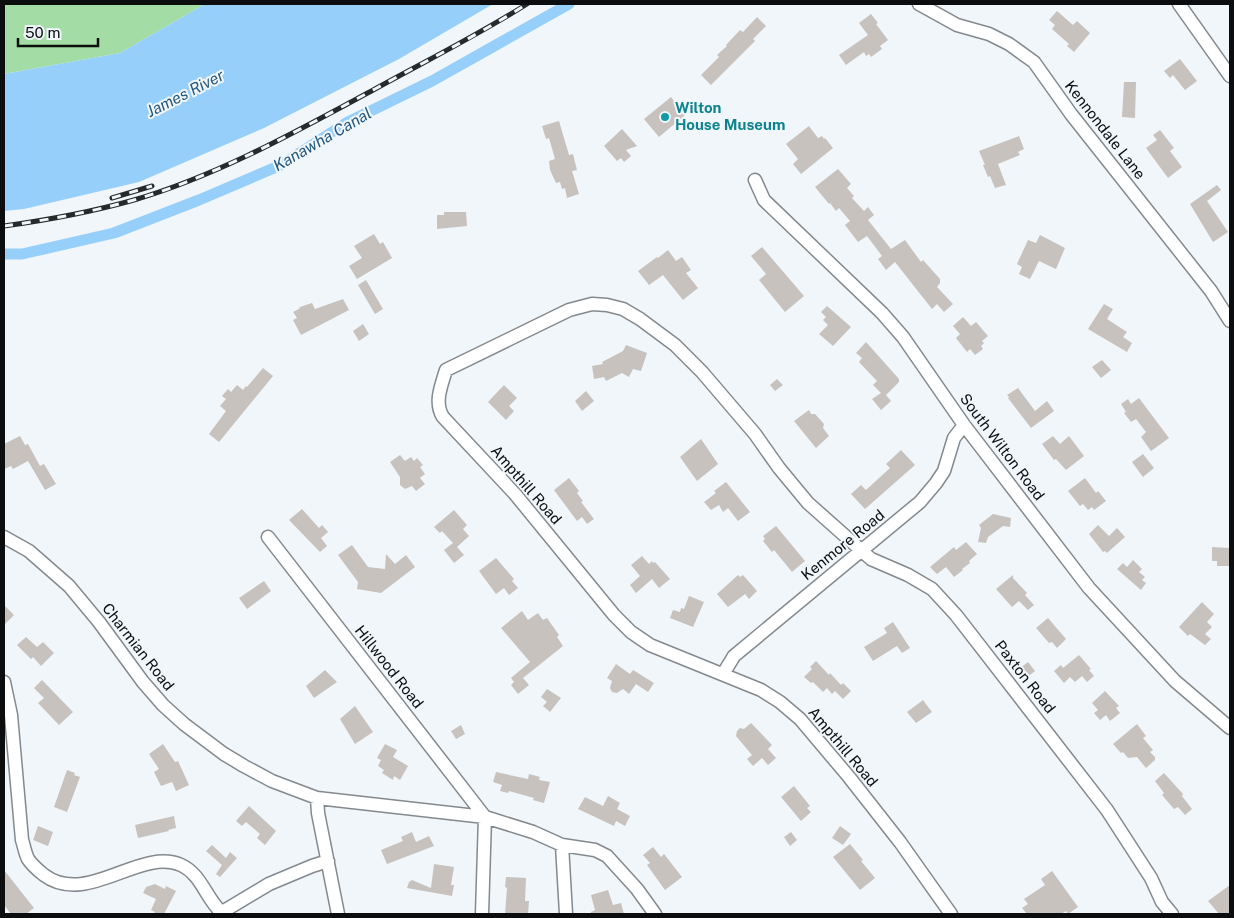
<svg xmlns="http://www.w3.org/2000/svg" width="1234" height="918" font-family="'Public Sans',sans-serif">
<style>
.green{fill:#a3dda5}
.water{fill:#97cffb}
.lines{fill:none;stroke-linecap:round;stroke-linejoin:round}
.canal{stroke:#97cffb;stroke-width:11}
.building{fill:#c7c2bd}
.street-casing{stroke:#84898e;stroke-width:15}
.street{stroke:#fff;stroke-width:12}
.rail-casing{stroke:#272a2b;stroke-width:5}
.rail{stroke:#f0f6fa;stroke-width:3;stroke-dasharray:9;stroke-linecap:butt}
.culture-dot{fill:#0f9aa8;stroke:#f0f6fa;stroke-width:2}
.labels{text-anchor:middle;stroke-width:4;stroke-linejoin:round;paint-order:stroke}
.culture-label{font-size:15px;font-weight:bold;fill:#0d838f;stroke:#f0f6fa;text-anchor:start}
.street-label{font-size:15px;fill:#0b0d0e;stroke:#f0f6fa}
.water-label{font-size:16px;font-style:italic;fill:#23577c;stroke:#f0f6fa}
</style>
<rect width="100%" height="100%" fill="#f0f6fa"/>
<path class="green" d="M4 4H205L120 53 4 74Z"/>
<path class="water" d="M205 4H493L399 59 264 128 139 182 24 209 4 211V74L120 53Z"/>
<g class="lines">
<path class="canal" d="M4 254H22L114 233 199 200 281 165 346 123 432 81 569 4"/>
</g>
<path class="building" d="M1057 11 1073 25 1077 21 1090 33 1074 52 1067 46 1069 44 1052 29 1055 25 1049 20Z
M871 14 878 23 876 24 888 40 880 46 882 49 871 57 869 54 866 56 864 52 846 65 839 55 868 35 859 23Z
M757 17 766 26 753 39 755 41 711 85 701 75 719 57 717 55 727 46 726 45 740 30 743 32Z
M1180 59 1197 81 1185 90 1173 75 1170 78 1164 71Z
M1124 82H1136L1135 118 1122 117Z
M671 97 685 115 659 137 644 119Z
M559 121 569 155 573 154 577 170 572 171 579 194 567 198 565 188 562 189 560 182 556 183 550 170 549 161 555 159 549 138 546 139 542 126Z
M809 126 818 138 822 136 824 139 825 138 833 148 801 174 793 164 798 159 786 144Z
M622 129 637 146 626 150 631 156 624 162 621 158 617 161 604 146Z
M1160 130 1174 148 1170 151 1182 167 1168 178 1146 148 1157 140 1153 135Z
M1019 136 1024 149 1018 152 1020 155 998 164 1006 185 995 188 990 176 988 177 983 165H985L979 151Z
M838 169 851 184 847 188 854 196 852 198 864 211 868 207 874 215 868 220 891 249 905 240 921 262 923 260 940 279V283L937 287 953 304 944 312 937 304 932 309 895 262 886 270 878 259 882 256 867 236 858 242 845 225 850 221 839 208 836 211 830 203 829 204 815 187Z
M1217 185 1221 190 1207 201 1228 232 1213 242 1190 204Z
M444 212H466L467 226 437 229V215H444Z
M374 234 380 244 383 242 392 258 357 279 349 266 362 258 354 246Z
M1040 235 1065 248 1056 269 1039 261 1030 279 1019 274 1022 267 1017 264 1028 240 1036 243Z
M762 247 804 296 785 312 759 280 766 274 751 256Z
M668 250 676 261 682 257 691 270 686 273 698 288 683 300 663 275 649 285 638 271 657 257 658 258Z
M366 280 383 309 375 314 358 285Z
M343 299 349 310 301 335 293 320 297 318 293 312 299 309 300 307 312 303 315 309Z
M1104 304 1113 309 1107 319 1127 332 1123 337 1132 343 1127 352 1088 329Z
M827 306 851 327 833 346 819 334 828 325 823 320 826 317 821 312Z
M963 317 971 326 976 322 988 336 982 341 984 343 981 346 983 349 975 355 970 349 967 352 956 338 960 334 953 326Z
M363 324 369 334 359 341 353 331Z
M866 342 899 379V382L886 395 891 401 881 410 872 399 881 393 873 385 877 381 859 362 862 358 856 353Z
M626 345 647 353 641 371 633 369 629 377 622 373 606 381 604 377 594 379 592 366 603 364 602 362 623 351Z
M1102 360 1111 370 1101 378 1092 367Z
M263 368 273 376 219 442 209 434 226 411 220 406 226 399 222 396 228 389 231 392 237 385 243 390 246 386 247 387Z
M777 379 783 385 775 391 770 385Z
M504 385 517 398 509 406 514 411 506 420 488 402Z
M1018 388 1035 411 1047 401 1054 411 1031 428 1008 398 1009 397 1007 395Z
M586 391 594 401 582 411 575 401Z
M1139 398 1169 438 1151 451 1141 437 1146 432 1136 419 1131 422 1124 413 1126 412 1121 404 1128 399 1131 404Z
M809 410 811 414H815L824 424 823 428 829 436 816 448 794 421Z
M20 436 25 445 28 444 40 466 44 464 56 484 45 490 28 461 13 469 11 466 4 469V444Z
M1053 436 1060 444 1069 436 1084 456 1066 470 1056 459 1054 460 1042 444Z
M701 439 718 464 697 481 680 457Z
M901 450 915 465 865 509 851 494 861 485 866 490 890 468 886 464Z
M1143 454 1154 468 1143 477 1132 462Z
M400 455 405 461 411 457 414 461 417 458 423 465 420 467 425 474 420 478 425 484 416 491 412 486 405 489 400 485V477L390 462Z
M569 478 579 491 577 493 583 501 581 502 594 519 587 524 582 517 577 521 554 490Z
M1085 478 1096 493 1098 491 1106 501 1094 510 1092 507 1088 510 1083 504 1080 506 1068 491Z
M726 482 750 512 738 521 728 508 723 512 719 505 711 510 704 502 716 493 714 491Z
M302 509 319 528 322 525 328 532 321 538 327 546 320 552 289 520Z
M454 510 467 525 463 529 469 536 457 547 464 555 454 563 444 550 453 543 442 531 440 533 434 527Z
M993 514 1011 518 1010 527 1003 526 988 537 986 543 978 542 981 528 979 525Z
M1098 525 1109 536 1117 528 1125 537 1107 553 1105 551 1103 552 1089 534Z
M776 526 805 561 792 572 774 550 772 552 763 541 765 539 763 536Z
M966 542 977 554 969 561 970 563 962 569 963 570 954 577 946 567 937 574 930 567 954 547 956 550Z
M352 545 368 567 385 569 386 554 395 564 406 555 415 567 381 593 357 589 358 582 338 555Z
M1212 547 1230 548V566H1217V561H1212Z
M642 556 649 564 652 561 653 563 655 562 670 579 659 588 652 579 636 593 630 585 640 576 631 565Z
M496 558 514 579 512 581 518 588 509 595 504 588 496 594 479 571Z
M1133 560 1142 569 1139 572 1145 577 1142 580 1146 583 1141 590 1117 569 1123 563 1127 567Z
M738 575 740 577 743 575 757 591 749 599 745 594 728 607 717 594Z
M1013 575V578L1027 593 1025 595 1034 605 1028 610 1019 601 1012 607 996 589Z
M264 581 271 591 247 609 239 598Z
M689 596 704 602 693 627 670 618 673 610 680 612 681 608 684 609Z
M1202 602 1214 614 1207 622 1212 627 1205 634 1211 639 1205 645 1190 634 1188 636 1179 627Z
M4 605 14 615 4 625Z
M522 611 528 620 538 613 543 620 547 618 559 635 557 637 563 646 523 678 529 685 518 694 511 685 514 682 511 678 530 662 501 628Z
M1048 618 1066 639 1057 648 1052 642 1049 643 1036 628Z
M893 622 910 648 902 653 897 646 873 661 864 647 887 633 884 628Z
M26 637 37 647 43 642 54 653 41 666 33 657 31 659 17 645Z
M1079 655 1091 669 1089 670 1094 676 1087 682 1082 676 1075 682 1070 677 1064 683 1054 671 1061 665 1063 668Z
M816 661 829 675 830 673 841 685 843 683 851 691 843 699 835 691 832 694 827 688 823 692 813 682 811 683 804 677 812 669 810 667Z
M1028 662 1035 671 1026 678 1019 669Z
M616 664 630 674 633 670 654 683 648 692 636 684 629 694 623 689 617 693 612 692 610 688 612 681 607 678Z
M325 670 337 682 314 698 306 686Z
M42 680 73 712 59 725 38 703 44 698 34 688Z
M547 689 561 698 550 712 543 706 547 702 541 697Z
M1105 691 1119 706 1116 708 1120 713 1110 721 1106 715 1100 720 1094 713 1098 710 1092 703Z
M923 700 932 712 916 723 907 712Z
M355 706 373 732 355 744 340 719Z
M751 723 772 745 768 749 776 758 768 765 762 758 753 766 747 759 752 755 736 736 737 731 740 728 744 729Z
M1137 724 1146 736 1143 738 1153 750 1150 752 1155 757V760L1146 768 1137 757 1128 758 1123 752 1121 753 1113 744Z
M461 725 465 734 456 739 451 731Z
M163 744 175 762 178 761 189 785 176 791 172 782 161 786 154 772 159 769 149 754Z
M385 744 397 750 393 757 408 766 400 780 394 776 393 780 382 773 384 770 378 766 381 760 377 758Z
M67 770 75 773 74 775 80 777 67 812 54 807Z
M496 772 528 779 529 774 540 777 539 780 550 782 544 803 533 800 534 798 509 791 508 793 500 791 502 785 493 782Z
M1164 773 1183 794 1182 796 1192 809 1185 815 1178 807 1174 809 1162 795 1164 793 1155 781Z
M794 786 810 806 807 808 811 812 801 821 781 797Z
M608 796 620 803 617 809 630 816 625 826 616 821 614 826 578 809 585 797 603 806Z
M249 806 276 831 265 845 257 838 260 834 246 822 242 826 236 821Z
M174 816 176 828 168 830 169 831 138 838 135 825Z
M38 826 53 832 48 846 33 840Z
M840 826 851 834 843 845 832 838Z
M412 832 416 842 429 836 434 846 387 864 381 850 403 841 401 837Z
M791 832 797 840 790 846 784 837Z
M850 844 863 860 861 861 875 878 860 890 833 857Z
M212 845 226 858 230 852 237 858 220 877 216 874 222 865 206 851Z
M653 847 661 857 664 854 682 877 665 890 647 865 650 863 643 855Z
M434 864 454 867 451 885H454L452 896 407 888 409 882 412 880 431 888Z
M4 870 34 908 26 914H11L4 905Z
M1052 871 1078 907 1068 914 1066 911 1061 914H1027L1022 908 1028 904 1024 899 1045 885 1041 879Z
M506 877 526 878 525 901H529L528 914H505L507 888 505 887Z
M155 884 165 889 166 886 176 891 164 914H154L155 912 151 910 156 899 143 893 146 887Z
M1230 885V914H1219L1208 901Z
M608 890 613 905 621 903 624 914H591V912L595 910 591 895Z"/>
<g class="lines">
<defs>
<path id="street" d="M919 4 957 25 989 34 1009 44 1034 62 1071 114 1211 291 1230 321
M1179 4 1230 76
M755 180 764 200 882 313 903 337 964 425 1089 588 1175 681 1230 728
M4 537 29 551 69 586 99 622 143 682 163 705 184 724 224 754 244 766 272 781 317 798 485 817 533 832 562 845 595 850 607 856 637 889 655 914
M268 537 485 817
M723 674 734 656 920 502 936 483 944 471 954 438 964 425
M4 682 11 715 22 840C24 846 25 853 28 859 32 865 39 871 44 875 87 907 140 847 181 865 201 874 206 898 221 912
M317 798 318 813 338 914
M562 845 566 914
M219 914 269 884 312 866 328 861
M482 914 485 817
M951 914 900 842 849 777 800 719 780 702 761 690 650 645 631 632 614 615 515 494 443 417C434 403 441 386 446 370L569 310 592 304 607 305 623 309 640 319 675 345 702 372 755 434 779 468 808 503 871 559 908 575 932 589 956 615 1107 810 1151 878 1162 902 1172 914"/>
</defs>
<use href="#street" class="street-casing"/>
<use href="#street" class="street"/>
<defs>
<path id="rail" d="M112 198 152 186
M4 226C48 220 91 212 134 200 219 175 297 131 375 89 426 61 478 35 527 4"/>
</defs>
<use href="#rail" class="rail-casing"/>
<use href="#rail" class="rail"/>
</g>
<circle class="culture-dot" cx="665" cy="117" r="5"/>
<g class="labels">
<g class="culture-label">
<text x="675" y="113">Wilton<tspan x="675" dy="17">House Museum</tspan></text>
</g>
<g class="street-label">
<text transform="translate(1105 130) rotate(52)" y="5">Kennondale Lane</text>
<text transform="translate(1002 447) rotate(53)" y="5">South Wilton Road</text>
<text transform="translate(526 485) rotate(49)" y="5">Ampthill Road</text>
<text transform="translate(843 545) rotate(-39)" y="5">Kenmore Road</text>
<text transform="translate(138 647) rotate(52)" y="5">Charmian Road</text>
<text transform="translate(389 667) rotate(52)" y="5">Hillwood Road</text>
<text transform="translate(1025 677) rotate(52)" y="5">Paxton Road</text>
<text transform="translate(843 747) rotate(50)" y="5">Ampthill Road</text>
</g>
<g class="water-label">
<text transform="translate(185 93) rotate(-27)" y="6">James River</text>
<text transform="translate(322 139) rotate(-30)" y="6">Kanawha Canal</text>
</g>
</g>
<rect width="1234" height="918" fill="none" stroke="#0b0d0e" stroke-width="10"/>
<path d="M18 38v8h80v-8" fill="none" stroke="#0b0d0e" stroke-width="2.5"/>
<text x="25" y="38" font-size="15" fill="#0b0d0e" stroke="#f0f6fa" stroke-width="4" paint-order="stroke">50 m</text>
</svg>
